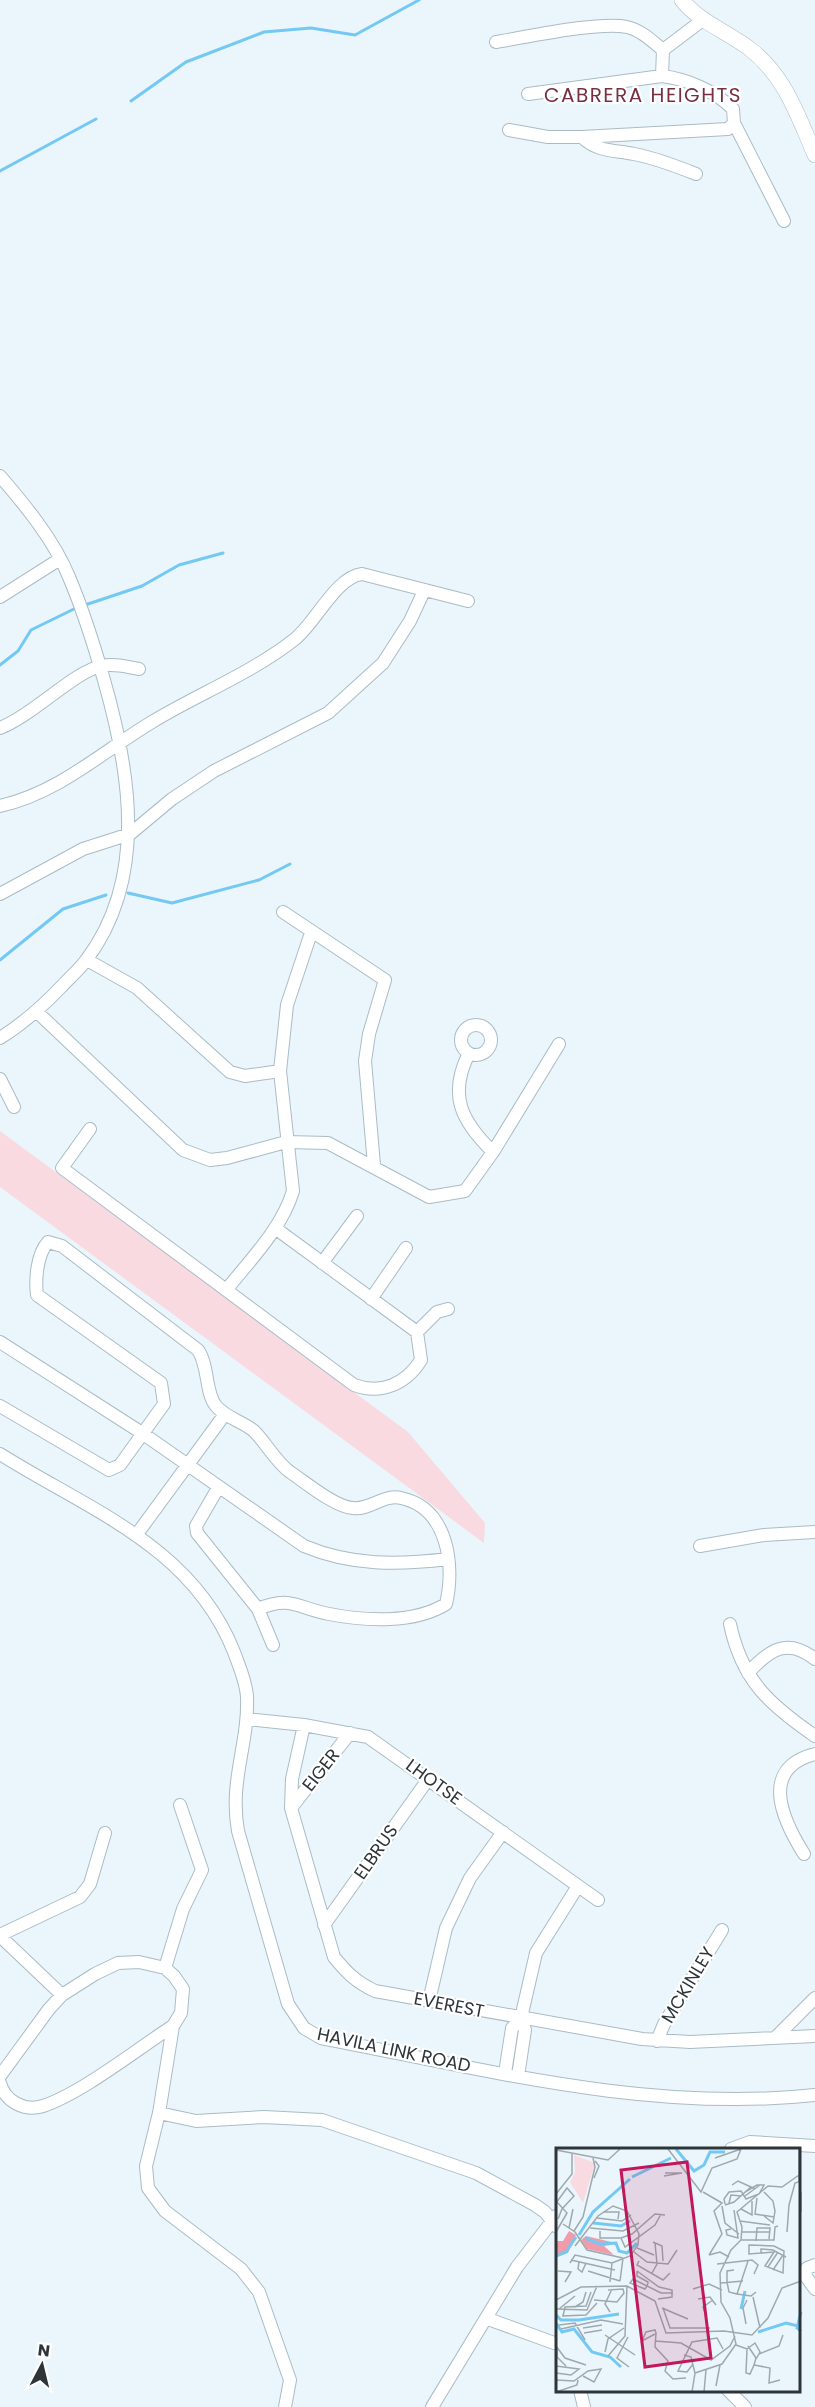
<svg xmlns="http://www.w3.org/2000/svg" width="815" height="2407" font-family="Poppins,sans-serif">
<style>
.green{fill:#f9dae0}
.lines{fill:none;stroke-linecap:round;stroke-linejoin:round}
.stream{stroke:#73c9f3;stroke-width:3}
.minor-casing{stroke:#a9bcc6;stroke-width:14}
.major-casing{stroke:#a9bcc6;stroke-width:16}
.minor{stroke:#fff;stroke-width:12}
.major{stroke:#fff;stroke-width:15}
.labels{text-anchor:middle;stroke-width:4.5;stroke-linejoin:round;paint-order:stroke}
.street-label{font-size:18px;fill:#2d3539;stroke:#fff}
.neighbourhood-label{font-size:20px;letter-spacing:1.5px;fill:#763042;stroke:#fff}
.inset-river{fill:none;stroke:#73c9f3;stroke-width:3}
.inset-road{fill:none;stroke:#9ea9ae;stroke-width:1.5}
.view{fill:#c2185b;fill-opacity:0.15;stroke:#c2185b;stroke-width:3}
.inset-edge{fill:none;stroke:#2d3539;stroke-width:3}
</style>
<rect width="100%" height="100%" fill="#eaf6fc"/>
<path class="green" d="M0 1131 408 1432 485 1523 484 1543 0 1187Z"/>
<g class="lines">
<path class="stream" d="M131 101 186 62 264 32 311 28 355 35 419 0
M0 171 96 119
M82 606 142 586 179 565 223 553
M0 665 18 651 31 630 76 608
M128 893 172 903 259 880 290 864
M0 960 63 909 106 895"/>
<defs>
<path id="minor" d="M496 42C527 37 599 21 627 27 641 30 653 42 663 50L662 76
M663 50 704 19
M734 123 784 221
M509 130 548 137H582L728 129 734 123 733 109C715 91 687 79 662 76L528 94
M582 137C597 152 614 150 634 154 655 158 676 166 696 174
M0 476C25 505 54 540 69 577 83 610 94 645 104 680 130 771 148 877 87 959 80 969 70 977 62 986 43 1006 24 1023 0 1038
M0 597 60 559
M0 728C33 715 74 672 101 666 114 663 127 667 139 669
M0 806C58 793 102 752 152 722 198 694 252 673 295 639 316 622 336 577 362 574L468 601
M0 894 83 849 130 834 172 799 214 771 328 713 383 663 410 621 424 591
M283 912 385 980 369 1034 365 1061 374 1165
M87 960 137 988 230 1072 245 1076 280 1071
M37 1012 183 1150 210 1160 227 1158 286 1142 328 1143 429 1197 465 1191 493 1152 559 1044
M461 1040a15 15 0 1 1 30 0a15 15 0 1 1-30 0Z
M469 1053C448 1095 461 1121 493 1152
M0 1079 14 1107
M90 1129 62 1168 354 1385C381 1395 406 1384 421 1360L417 1332 275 1228
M322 1263 357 1216
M227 1289C251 1259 282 1228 293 1191L280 1071 287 1005 311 933
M371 1299 406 1248
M417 1332 437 1312 448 1309
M0 1342 142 1433 304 1546C352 1566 398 1565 448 1559
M0 1406 109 1470 120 1465 164 1404 161 1383 37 1295C35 1279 37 1254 48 1242L62 1246 198 1350C209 1366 205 1393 216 1406 226 1418 242 1421 254 1431 267 1444 275 1461 290 1472 305 1482 335 1507 353 1508 370 1510 384 1494 401 1498 448 1508 455 1565 446 1604 414 1624 365 1621 329 1614 297 1608 291 1595 258 1609
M0 1454C89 1510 192 1546 234 1652 239 1666 246 1681 247 1696 249 1744 229 1780 238 1831L288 2004 304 2028 321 2038C484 2069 649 2113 815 2095
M218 1488 196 1526 197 1533 258 1609 273 1645
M137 1534 225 1414
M700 1546 764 1535 815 1532
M730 1624C742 1681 770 1705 815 1736
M748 1673C769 1650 787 1637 815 1659
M247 1719 304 1725 368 1737 598 1900
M304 1725 292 1779 291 1808 334 1957C347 1973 356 1982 375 1991L642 2039 690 2042 815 2036
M291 1808 350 1733
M804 1854C782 1819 759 1768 815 1754
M324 1925 429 1778
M0 1935 80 1897 90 1884 105 1833
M0 1936 62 1995
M165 1968 183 1909 202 1870 180 1805
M429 2001 446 1928 470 1878 503 1832
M521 2018 536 1953 578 1886
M775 2038 815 1998
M657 2041 664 2024 722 1930
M505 2073 512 2028 521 2018
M0 2076 49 2009 62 1995 95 1974 118 1963 139 1962 165 1968 174 1976 183 1989 181 2013 173 2026 159 2113 146 2166 148 2188 165 2211 241 2269 259 2292 290 2380 285 2407
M518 2076 525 2030 521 2018
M0 2083C5 2101 24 2112 43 2106 82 2093 137 2049 173 2026
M159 2113 196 2121 264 2117 322 2120 476 2173 535 2205 545 2212 557 2227
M731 2149 750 2142 815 2146
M815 2265 807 2268 805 2275 815 2289
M488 2319 557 2344
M580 2390 584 2407
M728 2390 745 2407
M432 2407 517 2267 556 2216"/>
<path id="major" d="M682 0C699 22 728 32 750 49 785 76 798 116 815 155"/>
</defs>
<use href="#minor" class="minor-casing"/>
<use href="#major" class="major-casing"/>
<use href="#minor" class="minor"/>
<use href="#major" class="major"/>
</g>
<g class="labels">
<g class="street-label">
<text transform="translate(321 1770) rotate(-52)" y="6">EIGER</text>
<text transform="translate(434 1782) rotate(36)" y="6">LHOTSE</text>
<text transform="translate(376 1852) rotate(-55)" y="6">ELBRUS</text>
<text transform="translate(688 1985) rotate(-59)" y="6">MCKINLEY</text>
<text transform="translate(449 2005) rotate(11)" y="6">EVEREST</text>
<text transform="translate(394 2050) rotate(12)" y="6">HAVILA LINK ROAD</text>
</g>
<g class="neighbourhood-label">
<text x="643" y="102">CABRERA HEIGHTS</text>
</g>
</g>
<g transform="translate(556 2148)">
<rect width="244" height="244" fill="#eaf6fc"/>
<path d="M18 7 39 15 27 55 14 34 19 25Z" fill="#f9dae0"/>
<path d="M13 83 20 87 12 105 0 107V93H7ZM30 88 60 95 62 101 60 96 48 98 58 107 31 101 25 92Z" fill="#f09cad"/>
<path class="inset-river" d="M120 1 138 23 148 17 154 4H169M76 29 115 10M37 75 65 78 74 73M23 87 37 64 74 31M29 90 44 96 60 95 63 103 71 105 81 95M0 108 10 104 20 89M185 161 189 143M245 164 241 180 245 183M0 167 5 172H23L63 166M0 175 6 184 18 181 36 204 54 209 65 219M202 184 230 175 242 178"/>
<path class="inset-road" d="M112 1 145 44 156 20 181 11 185 1M243 1V34M0 2 52 12 64 1M159 10 185 1M108 28 126 25H109M38 30 43 18 39 13M176 37 182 33 195 39M147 44 166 55 158 63 166 86 153 107M208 44 217 53 219 63 217 75 208 68M245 44V64M0 46 16 26V6M189 48 204 37M201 50 199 66 218 69M0 55 11 40 18 48 6 61 2 71M173 55 175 47 185 48M169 56 168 51 173 44 185 43 190 51 203 46 208 37H201L189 44M169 57 178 54 195 39 199 41M166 58 169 75 183 86M185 61 196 67V53M47 64H63L62 71M41 70 66 73 75 67M184 73 214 77M7 76 19 84 31 102 67 110M13 80 17 61M34 80 67 83 83 75M175 81 170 82 171 87 182 90 178 62M18 83 27 69 39 19 37 10M44 83V90H65L76 86 99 66 109 67M0 84 11 65 1 54M186 84H214M231 84 233 57 239 35 245 33M65 90 69 99 99 77 105 66M185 92H218L219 79 222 78M200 93 201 80H214L213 91M97 94 106 98 107 113M81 100 98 107M78 104 91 114 112 116 121 102M218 104 193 106V97L218 98 228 103 227 125 209 118 218 104 219 103M205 105V101L217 102 230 109M153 107 164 104 173 109M15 112 59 122M83 113 81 117 107 132 114 125M23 114 22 121 26 124 30 115M14 115 19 107 56 115 74 108 82 97 83 86 71 63 57 58 42 68 19 98M161 116 196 112 202 117 198 126M212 119 222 104M178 122 171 123V134L173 144 181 146 192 113M217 122 227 107M2 123 15 124 9 134M32 123 64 133M81 123V128L92 134V135L91 138 89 141 74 135 77 131 105 145H117M81 123 103 139 116 142V149L102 151M96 125 101 116 99 95M64 133 67 110M54 134 56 115M165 135 187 133M137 141 153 136 166 142M181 146 195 148 200 144M197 149 204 180M142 151 154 149 160 157M0 152 25 139 71 138 99 153 110 185 168 183 196 187 212 170 226 140 245 133M38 152 61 154 68 145 67 141 52 142M19 159 27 154 30 144M106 160 132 171M107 160 114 180H154M0 161 31 162 41 138M3 161 19 148M54 164 49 156 56 141M149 165 147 159 157 152M6 168 30 167 41 155M7 168 9 159 30 158 35 144M190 176 187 160 191 152M3 177 19 175 29 192M27 180 46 177M5 181 45 172 67 176M28 185 46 182M99 186 86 193 90 184 99 182 100 185 99 199 112 213 109 223 117 231 130 230M49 187 79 207M72 189 61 210 73 219M99 193 125 195 155 212 174 198 179 188M180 197 191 201 199 195 204 204 200 211M0 198 9 210 30 217M192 198 200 210 198 217 214 220 213 235 224 232M1 201V209L10 218M191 201 190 225 194 226 198 217M49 204 52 191 68 180M203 206 223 198 227 187M128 207 135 209 139 225 136 244M52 208 69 188 71 138M137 216 131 224 122 223 136 194 161 190 167 201M0 218 23 221 15 227 0 225M139 225 166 216 180 196 174 170 165 154 164 125 175 102 185 92 186 79 181 64 212 38 226 39 243 27M0 232 18 233 32 223 45 221 38 234 27 228M160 238 164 217M0 244 21 237 22 232M148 244 150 222"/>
<path class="view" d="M131 14 155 210 89 219 65 22Z"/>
<rect width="244" height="244" class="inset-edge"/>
</g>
<g transform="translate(42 2365) rotate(7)" stroke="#ffffff" stroke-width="4.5" paint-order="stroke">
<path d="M0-4.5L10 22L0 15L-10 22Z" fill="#2d3539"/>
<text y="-9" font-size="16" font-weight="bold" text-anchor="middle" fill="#2d3539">N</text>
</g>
</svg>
